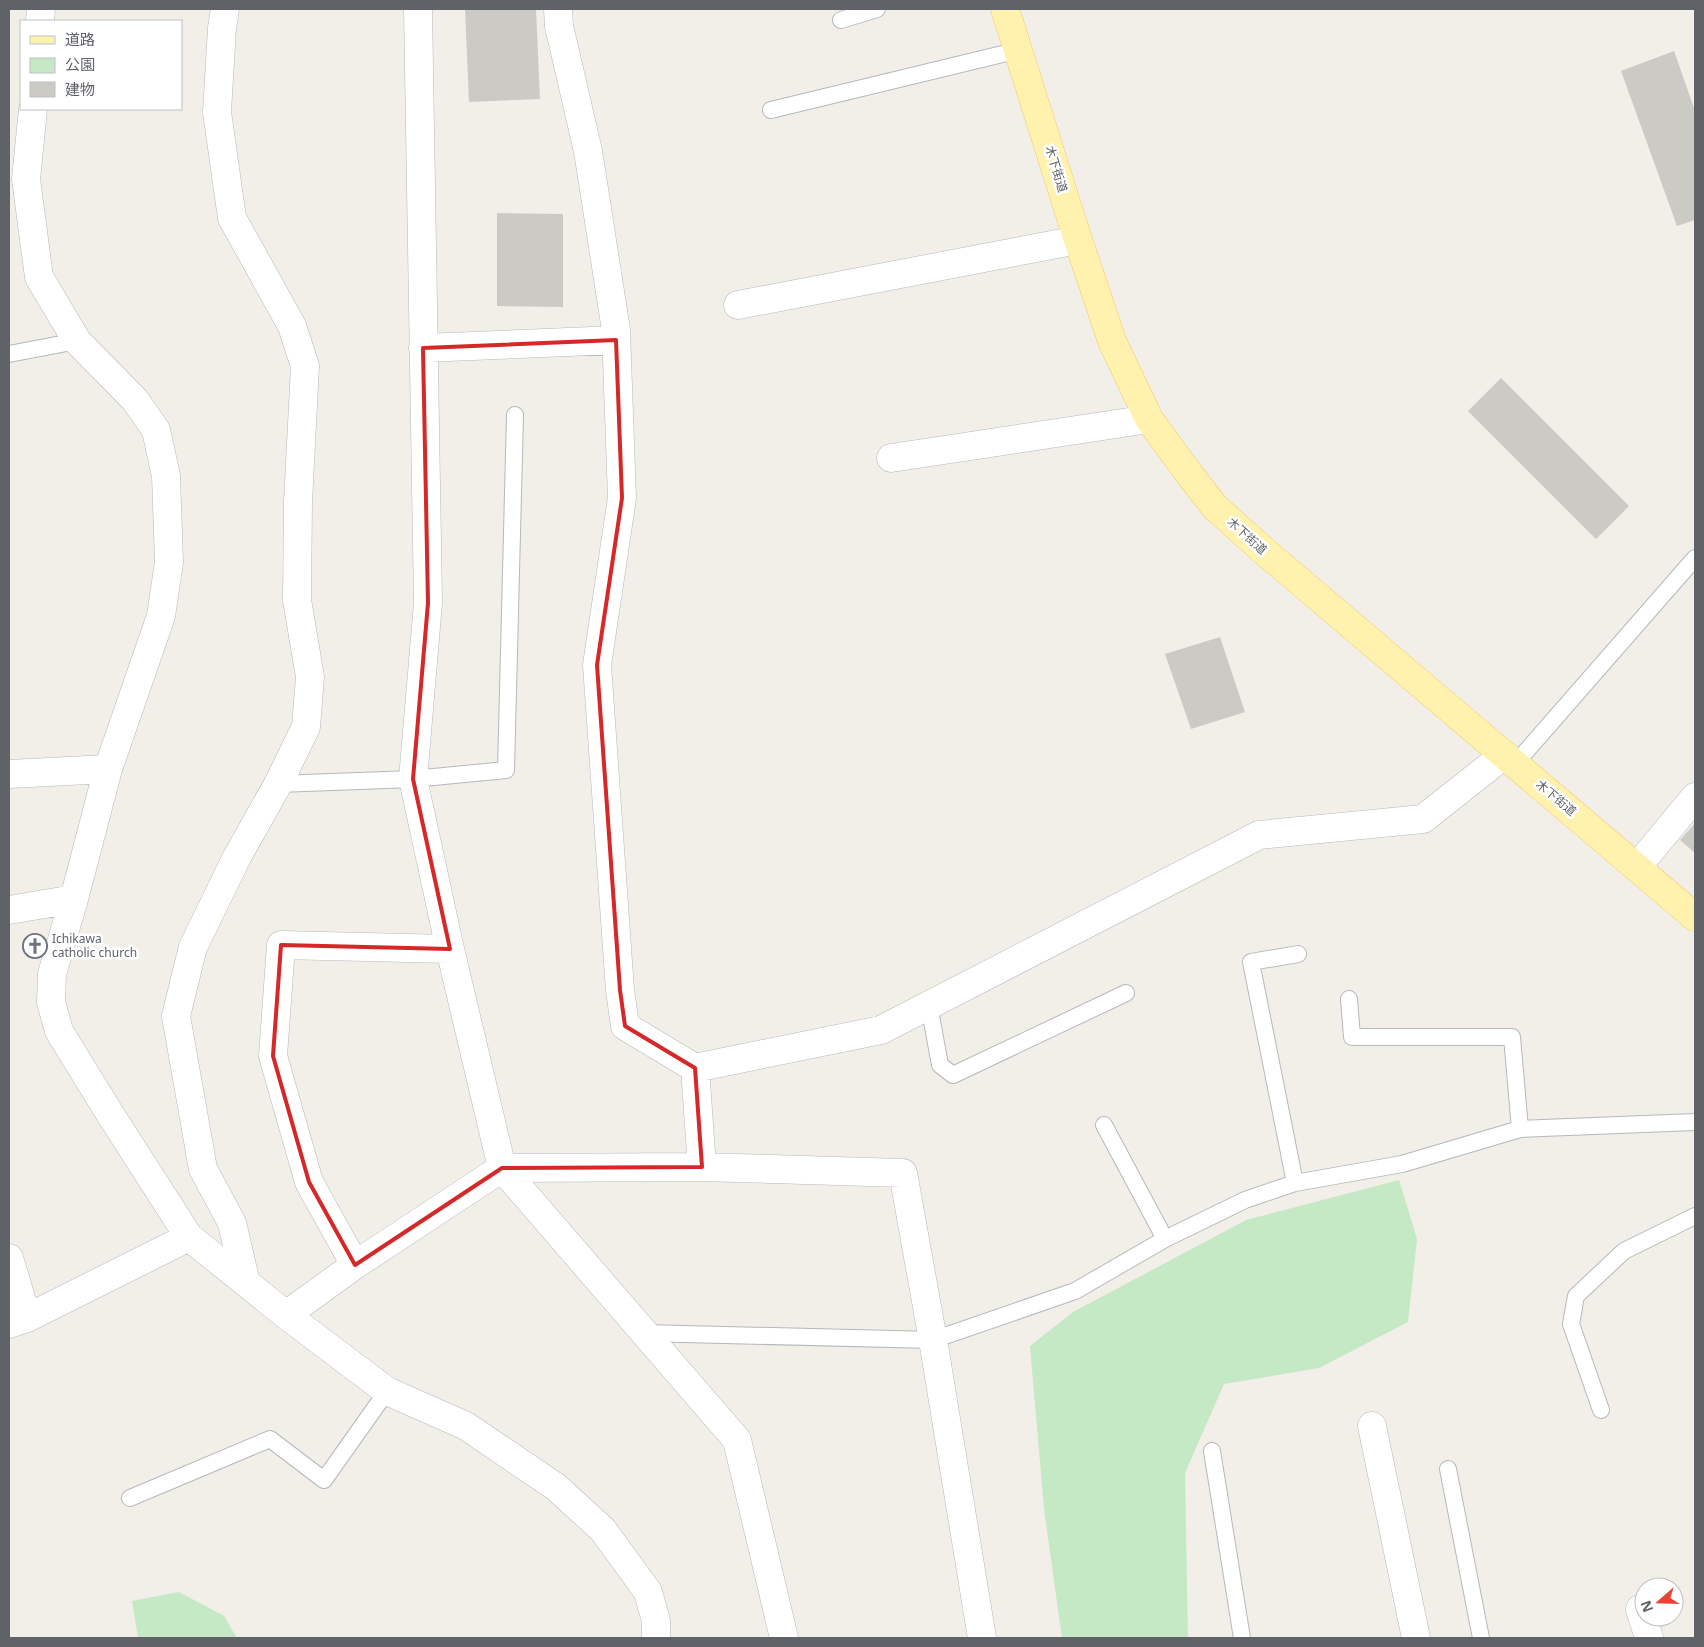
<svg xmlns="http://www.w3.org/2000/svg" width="1704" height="1647" font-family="'Noto Sans','Noto Sans JP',sans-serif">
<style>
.green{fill:#c5e8c5}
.building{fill:#cccac5}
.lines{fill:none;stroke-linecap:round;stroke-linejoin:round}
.service-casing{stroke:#b5b8bc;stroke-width:18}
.minor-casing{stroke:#b5b8bc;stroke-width:29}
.primary-casing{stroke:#f2c960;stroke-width:29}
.service{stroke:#fff;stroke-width:16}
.minor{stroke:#fff;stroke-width:28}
.primary{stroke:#fff2af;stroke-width:28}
.marked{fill:none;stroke:#d62828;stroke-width:4;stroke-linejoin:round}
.labels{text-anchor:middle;stroke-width:5;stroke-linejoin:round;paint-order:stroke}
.street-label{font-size:12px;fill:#5f6368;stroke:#fff}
.worship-label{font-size:12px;fill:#5b616d;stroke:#fff;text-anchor:start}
</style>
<rect width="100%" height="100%" fill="#f1efe8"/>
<path class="green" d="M1399 1180 1417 1239 1408 1322 1319 1368 1224 1384 1185 1473 1188 1638H1062L1044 1509 1030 1346 1073 1312 1246 1220Z
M179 1592 224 1616 237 1638H138L132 1601Z"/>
<path class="building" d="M465 9H536L540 99 469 102Z
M1674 51 1695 111V220L1677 226 1621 71Z
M497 213 563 214V307L497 306Z
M1501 378 1629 506 1596 539 1468 411Z
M1220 637 1245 712 1191 729 1165 654Z
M1695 823V853L1680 840Z"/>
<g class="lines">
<defs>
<path id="service" d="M841 20 877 9
M771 110 1019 50
M9 354 77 341
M1515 764 1695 558
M278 784 413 779 506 770 515 415
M1349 999 1352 1037H1512L1520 1129
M929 1005 940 1065 953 1075 1126 993
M1104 1125 1165 1239
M1295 1183 1251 962 1298 954
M643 1333 933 1340 1075 1291 1165 1239 1245 1200 1295 1183 1402 1164 1520 1129 1695 1122
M1601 1410 1571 1324 1576 1296 1624 1251 1695 1216
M1212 1451 1242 1638
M1448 1469 1481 1638
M130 1498 270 1439 324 1480 387 1391"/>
<path id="minor" d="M225 9 222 28 217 112 232 218 292 326 305 366 298 502 297 600 310 677 306 727 278 784 237 857 193 947 176 1016 203 1169 232 1223 246 1283
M418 9 428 603 413 779 450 949 502 1168 737 1440 784 1638
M558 9 559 26 588 151 616 330 622 498 597 665 620 990 625 1026 695 1068 881 1030 1259 835 1423 819 1504 755
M40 21 41 9
M33 109 26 179 39 277 77 341 135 400 156 430 166 476 169 562 161 616 108 769 74 899 52 974 51 1002 59 1031 110 1114 189 1237 286 1315 387 1391 466 1426 556 1487 603 1530 648 1592 656 1621V1638
M738 305 1078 240
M423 348 616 340
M891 458 1149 419
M9 774 108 769
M1637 867 1695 797
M9 910 74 899
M695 1068 702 1167
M9 1258 27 1318
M355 1265 309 1182 273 1056 281 945 450 949
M286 1315 355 1265 502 1168 702 1167 903 1173 933 1340 982 1638
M9 1324 27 1318 189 1237
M1372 1426 1416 1638
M1640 1609 1649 1638"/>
<path id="primary" d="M1005 9 1078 240 1112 341 1149 419 1190 475 1215 507 1264 551 1695 917"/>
</defs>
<use href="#service" class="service-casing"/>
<use href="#minor" class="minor-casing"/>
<use href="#primary" class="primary-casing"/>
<use href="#service" class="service"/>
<use href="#minor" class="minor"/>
<use href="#primary" class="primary"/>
</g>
<path class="marked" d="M616 340 622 498 597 665 620 990 625 1026 695 1068 702 1167 502 1168 355 1265 309 1182 273 1056 281 945 450 949 413 779 428 603 423 348Z"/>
<defs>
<symbol id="church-ring" viewBox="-11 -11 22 22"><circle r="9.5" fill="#fff" stroke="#6b7280" stroke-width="1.5"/><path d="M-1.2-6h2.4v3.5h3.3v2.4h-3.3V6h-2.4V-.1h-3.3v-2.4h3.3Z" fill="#6b7280"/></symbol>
</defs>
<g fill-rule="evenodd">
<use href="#church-ring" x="21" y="932" width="28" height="28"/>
</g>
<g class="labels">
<g class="street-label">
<text transform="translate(1056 169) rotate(73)" y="4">木下街道</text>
<text transform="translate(1247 536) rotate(42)" y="4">木下街道</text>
<text transform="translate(1556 798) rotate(40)" y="4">木下街道</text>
</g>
<g class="worship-label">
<text x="52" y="943">Ichikawa<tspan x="52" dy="14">catholic church</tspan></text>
</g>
</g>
<rect width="1704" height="1647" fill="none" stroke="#5f6368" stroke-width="20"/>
<rect x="20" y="20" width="162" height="90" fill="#ffffff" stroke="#bfc1c3"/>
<rect x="30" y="36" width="25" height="8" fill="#fff2af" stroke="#bfc1c3"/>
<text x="65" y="45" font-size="15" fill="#5f6368">道路</text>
<rect x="30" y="58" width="25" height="15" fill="#c5e8c5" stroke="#bfc1c3"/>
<text x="65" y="70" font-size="15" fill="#5f6368">公園</text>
<rect x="30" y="82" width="25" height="15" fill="#cccac5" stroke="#bfc1c3"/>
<text x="65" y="95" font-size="15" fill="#5f6368">建物</text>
<g transform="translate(1659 1602) rotate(250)"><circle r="24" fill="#ffffff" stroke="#bfc1c3"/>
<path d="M0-4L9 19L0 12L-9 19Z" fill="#ea4335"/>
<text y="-8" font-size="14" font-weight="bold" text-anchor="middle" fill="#5f6368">N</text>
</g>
</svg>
